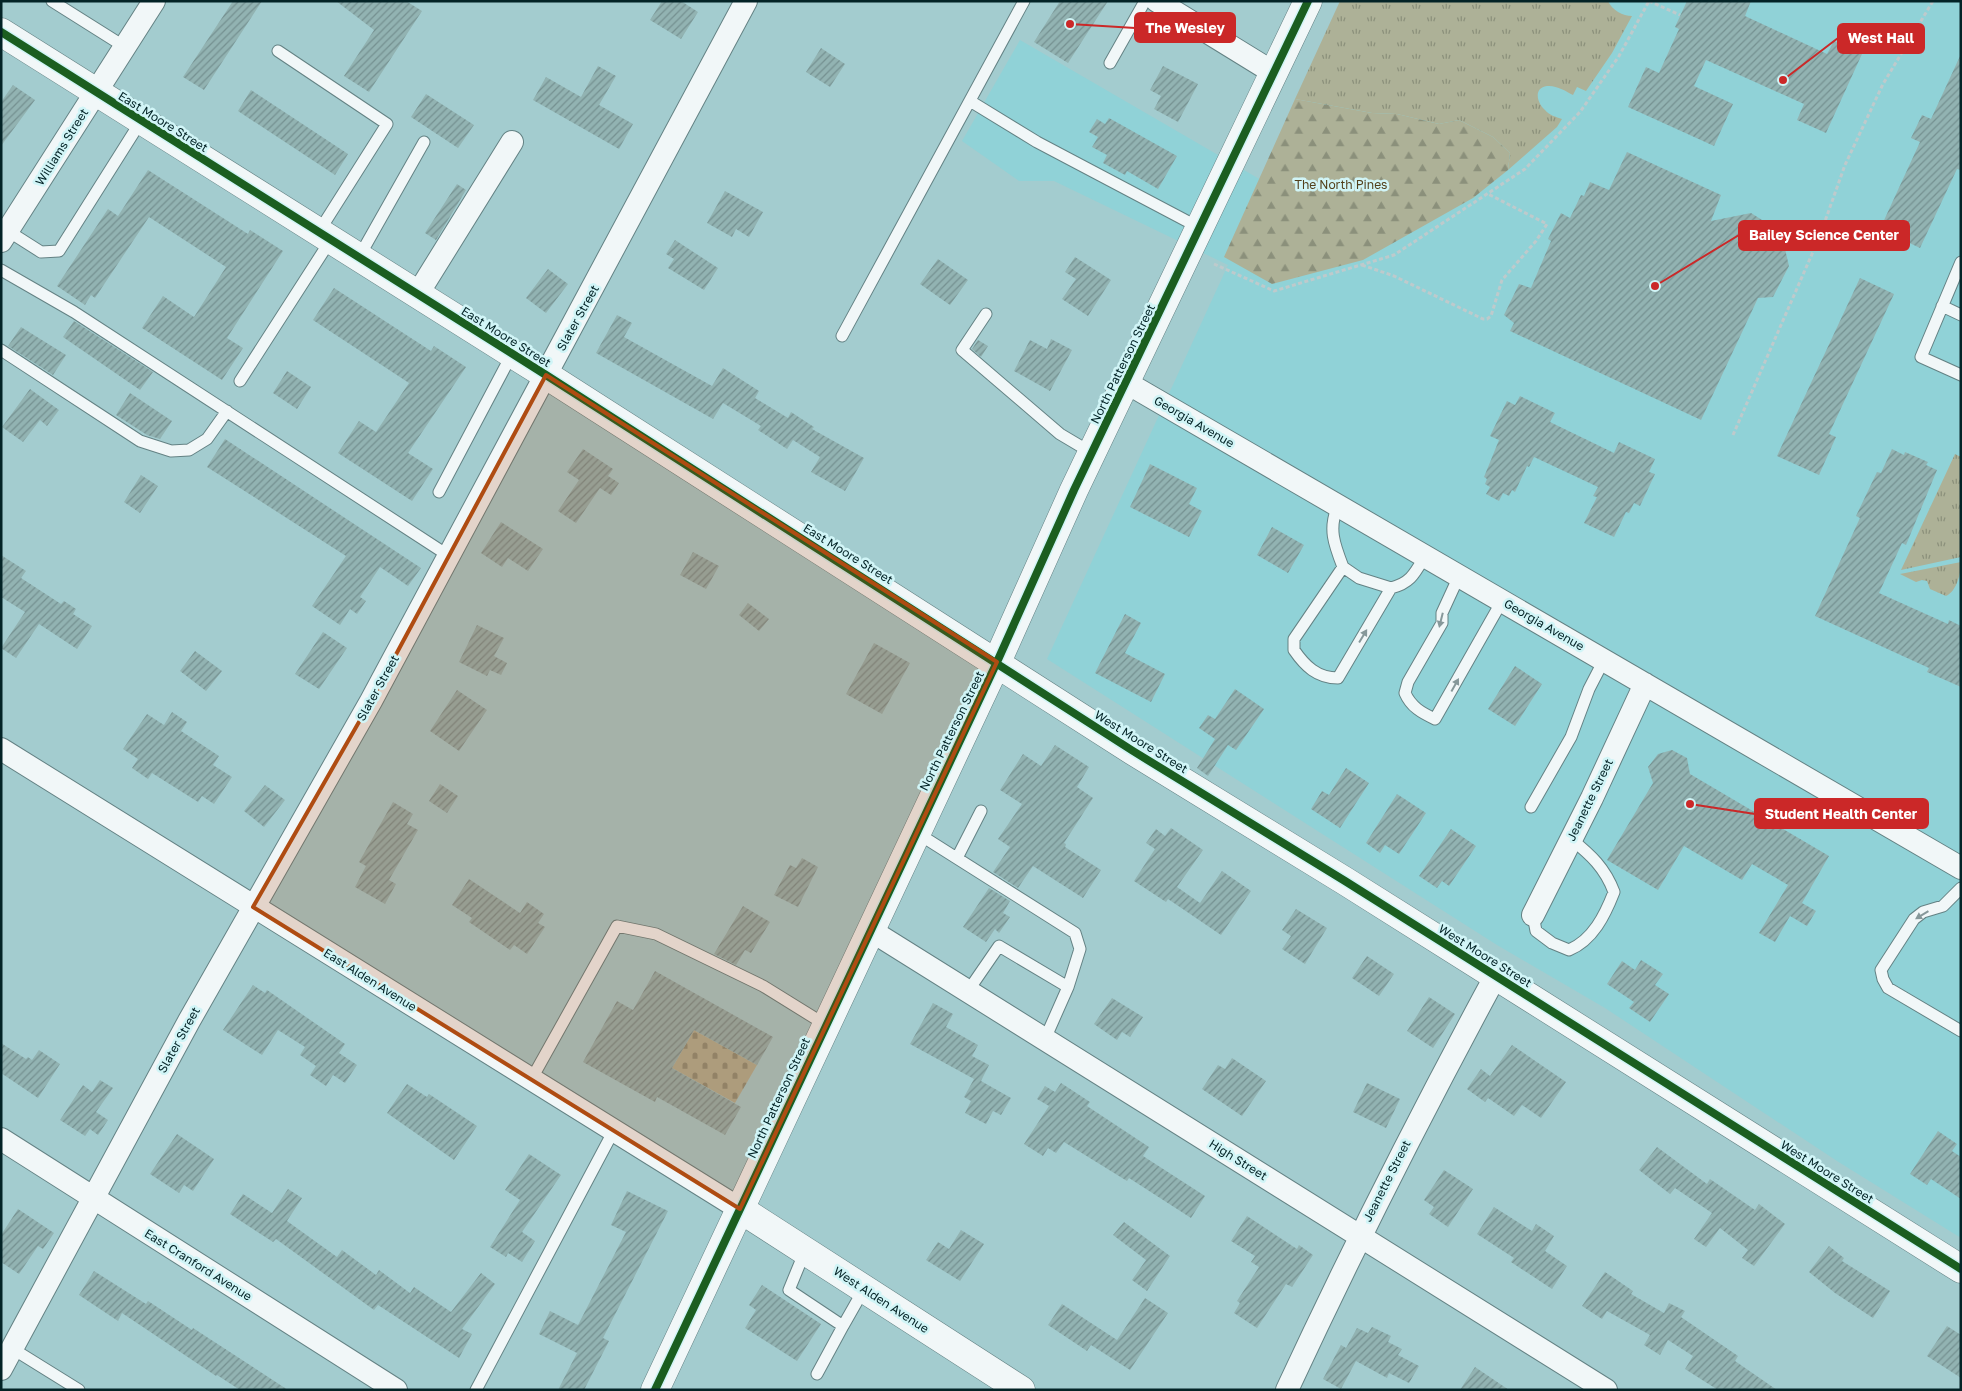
<svg xmlns="http://www.w3.org/2000/svg" width="1962" height="1391" font-family="'Golos Text',sans-serif">
<style>
.built{fill:#90d2d7}
.grass{fill:url(#grass-tufts)}
.forest{fill:url(#forest-firs)}
.cemetery{fill:url(#cemetery-stones)}
.building{fill:url(#building-hatch)}
.lines{fill:none;stroke-linecap:round;stroke-linejoin:round}
.lane-casing{stroke:#648284;stroke-width:13}
.street-casing{stroke:#648284;stroke-width:24}
.secondary-casing{stroke:#648284;stroke-width:29}
.path{stroke:#becacc;stroke-width:3;stroke-dasharray:4 2.5;stroke-linecap:butt}
.lane{stroke:#f1f7f8;stroke-width:11}
.street{stroke:#f1f7f8;stroke-width:22}
.secondary{stroke:#f1f7f8;stroke-width:28}
.cycleway-casing{stroke:#d1f5f7;stroke-width:11}
.cycleway{stroke:#1b5e20;stroke-width:8}
.oneway{fill:#86989a}
.marked{fill:#af4c12;fill-opacity:0.2;stroke:#af4c12;stroke-width:4;stroke-linejoin:round}
.labels{text-anchor:middle;stroke-width:5;stroke-linejoin:round;paint-order:stroke}
.street-label{font-size:12px;fill:#032326;stroke:#d1f5f7}
.park-label{font-size:12px;fill:#523f1a;stroke:#d1f5f7}
.leader{fill:none;stroke:#cb2828;stroke-width:2}
.callout-dot{fill:#cb2828;stroke:#d1f5f7;stroke-width:2}
.callout{fill:#cb2828;stroke:#cb2828;stroke-width:2}
.callout-label{font-size:14px;text-anchor:middle;font-weight:bold;fill:#fff}
</style>
<defs>
<pattern id="grass-tufts" width="24" height="20" patternUnits="userSpaceOnUse" patternTransform="scale(1.25)"><rect width="24" height="20" fill="#adb197"/><path d="M3 7l-1-3M5 7V3M7 7l1-3M15 17l-1-3M17 17v-4M19 17l1-3" fill="none" stroke="#8b907b"/></pattern>
<pattern id="forest-firs" width="22" height="20" patternUnits="userSpaceOnUse" patternTransform="scale(1.25)"><rect width="22" height="20" fill="#adb197"/><path d="M5 1l3.5 6h-7zM16 11l3.5 6h-7z" fill="#8b907b"/></pattern>
<pattern id="cemetery-stones" width="16" height="16" patternUnits="userSpaceOnUse" patternTransform="scale(1.25)"><rect width="16" height="16" fill="#adb197"/><path d="M2 7V4a2 2 0 0 1 4 0v3zM10 15v-3a2 2 0 0 1 4 0v3z" fill="#8b907b"/></pattern>
<pattern id="building-hatch" width="6" height="6" patternUnits="userSpaceOnUse" patternTransform="scale(1.25)"><rect width="6" height="6" fill="#92b3b2"/><path d="M-1 1l2-2M0 6l6-6M5 7l2-2" fill="none" stroke="#759191"/></pattern>
</defs>
<rect width="100%" height="100%" fill="#a3cccf"/>
<path class="built" d="M1354 1H1961V1238L1837 1161 1605 1008 1497 945 1047 659 1228 265 1054 181H1019L962 141 1020 40 1268 184Z"/>
<path class="grass" d="M1340 1H1608C1612 10 1623 16 1632 16L1612 53 1586 91 1577 87 1573 95C1566 91 1556 85 1547 86 1533 88 1537 103 1545 110 1549 115 1556 117 1562 119L1557 127 1508 170 1510 153 1493 137 1459 120 1439 124 1397 114 1372 113 1295 99Z
M1955 454 1961 457V557L1901 570Z
M1961 562C1961 573 1957 591 1946 596L1930 589 1927 581 1922 580 1916 582 1900 574Z"/>
<path class="forest" d="M1295 99 1372 113 1397 114 1439 124 1459 120 1493 137 1510 153 1508 170 1473 198 1363 260 1272 284 1224 257Z"/>
<path class="cemetery" d="M694 1030 757 1065 735 1103 672 1068Z"/>
<path class="building" d="M233 1H262L204 90 183 77Z
M336 1H406L422 11 369 92 344 76 374 30Z
M662 1H681L698 12 681 39 650 20Z
M1060 1H1108L1068 63 1034 42Z
M1687 1H1751L1745 16 1827 54 1834 41 1862 54 1826 133 1797 120 1804 104 1706 60 1694 86 1733 104 1714 146 1628 107 1646 67 1659 73 1679 29 1675 27Z
M821 48 845 64 830 87 806 72Z
M1961 54V170L1957 169 1920 248 1880 229 1920 142 1911 138 1922 115 1931 119Z
M598 66 616 76 599 105 633 124 619 149 533 100 546 77 581 97Z
M1163 66 1198 84 1178 122 1154 109 1161 96 1150 90Z
M13 85 35 100 1 146V102Z
M251 90 348 154 335 175 238 111Z
M426 94 474 125 458 148 411 117Z
M1109 118 1177 156 1158 189 1127 171 1125 175 1103 163 1107 155 1092 147 1098 137 1089 132 1097 119 1105 124Z
M1627 152 1721 195 1711 221 1751 213 1781 232 1789 266 1773 297 1758 298 1701 420 1510 331 1514 323 1504 315 1519 284 1531 288 1551 241 1548 239 1561 213 1570 218 1581 195 1584 196 1590 182 1609 190Z
M148 170 248 234 250 230 283 251 227 338 243 348 222 380 142 328 163 296 194 317 226 267 149 217 95 298 91 295 85 305 57 286 108 209 118 216Z
M457 184 466 190 436 240 425 233Z
M725 191 763 212 749 237 736 229 732 237 707 223Z
M675 240 718 268 704 290 668 268 674 259 666 254Z
M1075 257 1111 280 1088 316 1062 299 1076 279 1065 272Z
M938 259 968 280 950 305 920 284Z
M548 269 568 284 546 313 526 298Z
M1860 278 1894 294 1829 434 1836 437 1819 475 1777 456Z
M334 288 431 351 434 346 466 367 408 453 433 469 412 501 338 453 359 421 376 432 409 383 313 320Z
M617 315 632 323 624 337 712 386 723 368 759 391 755 398 788 418 791 412 814 427 812 429 864 458 845 491 811 472 820 457 793 440 787 449 758 430 761 426 723 403 713 419 596 353Z
M74 321 153 372 140 390 63 337Z
M21 327 66 355 53 375 8 346Z
M1051 339 1072 350 1050 391 1014 371 1030 340 1047 349Z
M978 340 988 346 981 357 972 349Z
M287 371 311 387 297 409 273 393Z
M30 389 59 410 47 426 40 420 23 442 2 427Z
M130 393 172 421 160 439 147 435 116 415Z
M1520 396 1555 413 1550 422 1614 453 1619 442 1655 459 1649 472 1655 474 1640 506 1634 503 1629 513 1626 512 1614 537 1584 523 1597 497 1593 496 1598 487 1534 457 1529 467 1527 466 1515 492 1512 490 1509 496 1503 493 1499 501 1486 494 1490 487 1485 484 1487 479 1484 477 1499 440 1490 436 1507 401 1515 405Z
M225 439 421 568 408 586 380 567 360 597 366 601 357 614 350 609 340 625 312 606 346 556 207 467Z
M583 449 613 469 608 476 619 483 611 495 600 488 576 523 558 511 579 480 567 472Z
M1892 449 1904 455 1905 452 1928 462 1926 465 1937 470 1906 545 1902 543 1879 593 1948 624 1949 620 1961 626V687L1927 672 1929 668 1815 616 1860 518 1856 516 1877 472 1881 473Z
M1150 464 1197 488 1189 504 1202 511 1189 537 1130 507Z
M141 475 158 486 140 513 124 502Z
M501 522 543 549 528 571 508 558 502 567 481 553Z
M1272 527 1304 545 1288 573 1257 555Z
M693 552 719 566 706 589 680 575Z
M1 555 26 571 21 578 61 604 64 601 76 609 73 614 92 626 77 649 39 624 16 658 1 648 25 612 1 597Z
M748 603 769 619 759 631 739 615Z
M1125 614 1141 623 1125 653 1165 674 1151 702 1095 673Z
M477 625 504 638 494 656 507 663 501 675 490 670 487 676 459 662Z
M323 632 347 648 319 689 295 674Z
M874 643 910 663 882 714 846 694Z
M195 651 222 671 206 691 180 671Z
M1515 666 1542 684 1515 726 1488 709Z
M1235 689 1264 709 1236 750 1228 745 1208 776 1197 768 1215 739 1199 728 1208 715 1215 719Z
M457 690 487 710 459 751 430 731Z
M172 712 187 722 181 731 219 756 213 765 232 777 214 804 202 796 198 802 152 773 148 779 132 768 138 759 123 749 147 714 164 725Z
M1055 745 1089 767 1077 787 1093 798 1064 843 1066 844 1065 847 1101 870 1083 898 1033 866 1018 888 993 872 1010 847 998 839 1022 804 1000 790 1023 754 1041 766Z
M1672 750 1687 758 1690 774 1829 856 1802 903 1816 911 1807 926 1790 916 1775 942 1759 933 1788 885 1752 864 1742 880 1684 846 1658 890 1607 860 1653 783 1648 767 1658 754Z
M1346 768 1369 783 1340 828 1311 809 1322 791 1329 795Z
M440 784 458 796 447 813 429 801Z
M265 785 285 800 264 827 244 811Z
M1397 794 1426 813 1399 854 1385 845 1380 853 1366 843Z
M393 802 413 814 407 824 418 830 389 880 396 884 385 904 355 887 366 866 359 862Z
M1171 828 1203 850 1177 887 1200 903 1222 871 1251 891 1221 935 1168 899 1166 902 1134 881 1155 849 1146 843 1156 829 1165 836Z
M1451 829 1476 846 1449 886 1442 881 1437 888 1419 876Z
M802 858 818 867 798 907 774 895 790 865 796 868Z
M469 879 520 913 527 902 544 914 538 923 545 927 527 954 514 945 510 950 469 922 472 918 452 905Z
M989 888 1010 901 1003 913 1010 917 999 933 995 929 986 942 963 927Z
M743 906 770 922 751 953 745 950 736 965 714 954Z
M1296 909 1327 928 1305 964 1282 949 1291 936 1282 930Z
M1367 956 1394 974 1379 996 1352 978Z
M1641 960 1663 974 1655 985 1669 994 1650 1022 1629 1008 1634 1002 1607 984 1622 961 1635 970Z
M655 971 773 1037 757 1065 694 1030 672 1068 741 1107 725 1135 657 1097 655 1102 583 1062 617 1001 633 1010Z
M253 985 265 993 267 990 345 1044 339 1053 357 1065 345 1083 333 1075 326 1086 310 1075 316 1066 300 1055 305 1047 278 1030 262 1055 223 1030Z
M1429 997 1455 1014 1433 1048 1407 1031Z
M1112 998 1143 1017 1130 1037 1122 1032 1117 1040 1094 1024Z
M933 1003 953 1014 946 1027 978 1045 972 1056 989 1065 981 1081 1011 1098 1001 1115 993 1111 986 1124 965 1113 971 1101 964 1097 974 1079 910 1044Z
M1 1043 26 1059 28 1057 32 1060 39 1050 60 1064 38 1098 1 1073Z
M1512 1045 1566 1082 1541 1118 1522 1105 1514 1116 1488 1098 1485 1102 1467 1089 1481 1069 1490 1076Z
M1232 1058 1266 1081 1242 1116 1202 1089 1218 1065 1225 1069Z
M100 1080 113 1088 96 1112 108 1120 98 1135 90 1129 85 1136 60 1120 83 1085 92 1092Z
M1061 1083 1090 1102 1087 1106 1149 1147 1143 1156 1205 1196 1191 1218 1129 1178 1127 1181 1064 1142 1056 1153 1048 1148 1043 1156 1024 1144 1049 1106 1037 1099 1045 1086 1055 1092Z
M1367 1083 1400 1099 1386 1128 1353 1112Z
M407 1084 427 1097 429 1094 477 1126 454 1160 387 1113Z
M1938 1131 1957 1144 1952 1151 1961 1157V1199L1931 1179 1927 1185 1910 1174Z
M177 1134 214 1159 193 1191 184 1185 179 1193 150 1174Z
M1657 1147 1707 1184 1710 1179 1755 1210 1759 1204 1785 1224 1754 1266 1742 1258 1748 1250 1720 1228 1706 1247 1694 1239 1712 1213 1675 1188 1670 1194 1639 1170Z
M529 1154 561 1175 522 1232 535 1241 522 1262 508 1253 506 1257 490 1247 520 1200 505 1190Z
M1444 1170 1473 1189 1448 1227 1429 1214 1434 1207 1424 1200Z
M288 1189 302 1198 287 1221 337 1257 342 1250 376 1275 379 1270 410 1293 414 1287 451 1312 481 1273 495 1284 462 1329 472 1334 459 1358 378 1305 374 1310 276 1239 273 1242 230 1214 243 1194 272 1213Z
M627 1191 668 1211 603 1338 609 1341 584 1390H558L577 1353 539 1334 550 1311 578 1325 626 1232 611 1225Z
M1494 1207 1532 1231 1536 1224 1554 1236 1545 1251 1567 1266 1552 1289 1511 1262 1514 1258 1477 1234Z
M18 1209 54 1233 43 1249 38 1246 19 1274 1 1262V1235Z
M1247 1216 1297 1249 1299 1245 1313 1255 1292 1287 1286 1284 1257 1328 1234 1313 1240 1303 1237 1301 1259 1267 1251 1262 1255 1256 1231 1241Z
M1124 1222 1170 1256 1147 1291 1132 1280 1146 1260 1113 1235Z
M961 1230 984 1244 960 1281 926 1260 938 1242 949 1249Z
M1829 1246 1844 1258 1842 1261 1890 1291 1873 1318 1835 1293 1809 1272Z
M94 1271 146 1304 148 1301 192 1330 193 1328 288 1390H240L217 1375 216 1376 122 1313 118 1321 79 1295Z
M1605 1272 1633 1291 1631 1294 1664 1313 1669 1303 1685 1311 1681 1317 1738 1356 1735 1361 1777 1390H1718L1685 1369 1693 1356 1668 1340 1660 1355 1644 1345 1650 1335 1607 1311 1602 1319 1582 1306Z
M762 1285 821 1324 797 1361 745 1328 756 1310 749 1305Z
M1145 1298 1168 1313 1130 1370 1091 1345 1087 1351 1048 1325 1062 1304 1117 1340Z
M1947 1326 1961 1335V1378L1927 1356Z
M1372 1327 1391 1336 1388 1342 1402 1349 1398 1355 1419 1366 1409 1383 1389 1373 1387 1378 1356 1361 1341 1389 1323 1379 1341 1345 1346 1348 1357 1328 1368 1333Z
M1475 1367 1509 1390H1460Z"/>
<g class="lines">
<defs>
<path id="lane" d="M52 1 125 47
M278 51 387 124 318 233
M1110 63 1145 1
M970 101 1037 142 1200 228
M8 231 41 252 59 251 141 121
M359 257 424 142
M1961 262 1921 357 1961 375
M1 270 74 312 449 556
M1942 306 1961 315
M986 314 962 350 1060 434 1092 453
M842 336 1024 1
M1 350 140 441 171 451 189 450 207 439 227 411
M240 381 330 241
M439 492 512 354
M1338 506C1328 528 1334 544 1343 567L1294 639V650C1305 666 1317 678 1338 678L1391 588C1411 583 1415 573 1425 556
M1343 567 1359 578 1391 588
M1459 576 1442 613V623L1408 682 1405 693C1411 707 1422 713 1435 719L1502 601
M1531 807 1571 737 1589 689 1604 660
M917 833 1075 933 1080 949 1068 987 1045 1039
M957 858 981 811
M1961 888 1943 906 1923 912 1914 919 1881 970 1883 979 1888 988 1961 1031
M1533 915 1536 931 1552 943 1569 950C1593 940 1605 915 1614 892 1605 868 1591 855 1571 839
M968 991 999 946 1068 987
M531 1080 617 926 656 934 763 986 826 1025
M805 1251 789 1290 843 1326 817 1374
M843 1326 864 1289
M13 1349 79 1390
M476 1390 613 1132"/>
<path id="street" d="M1157 1 1274 73
M1 241 154 1
M417 295 512 142
M1127 383 1961 868
M1 749 740 1209
M1533 915 1592 798 1645 684
M870 930 1606 1390
M1 1139 396 1390
M1 1369 189 1021 371 701 746 1
M1287 1390C1352 1250 1422 1112 1495 977"/>
<path id="secondary" d="M1 32 546 375 1133 751 1345 881 1961 1269
M740 1209 1021 1390
M655 1390 997 662 1074 490 1308 1"/>
</defs>
<use href="#lane" class="lane-casing"/>
<use href="#street" class="street-casing"/>
<use href="#secondary" class="secondary-casing"/>
<path class="path" d="M1649 1 1680 15
M1214 264 1274 291 1394 255 1525 169 1580 112 1619 56 1649 1
M1362 265 1394 276 1483 319H1487L1491 316 1502 280 1536 241 1547 224 1488 194
M1733 435 1819 238 1845 165 1883 84 1933 1"/>
<use href="#lane" class="lane"/>
<use href="#street" class="street"/>
<use href="#secondary" class="secondary"/>
<defs>
<path id="cycleway" d="M1 32 546 375 1133 751 1345 881 1961 1269
M655 1390 997 662 1074 490 1308 1"/>
</defs>
<use href="#cycleway" class="cycleway-casing"/>
<use href="#cycleway" class="cycleway"/>
</g>
<defs><path id="oneway-solid" d="M-6-.8H1V-3.2L6.5 0L1 3.2V.8H-6Z" transform="scale(1.25)"/></defs>
<g class="oneway">
<use href="#oneway-solid" transform="translate(1441 620) rotate(104)"/>
<use href="#oneway-solid" transform="translate(1363 636) rotate(-59)"/>
<use href="#oneway-solid" transform="translate(1455 685) rotate(-61)"/>
<use href="#oneway-solid" transform="translate(1922 915) rotate(149)"/>
</g>
<path class="marked" d="M546 375 997 662 740 1209 253 907 371 701Z"/>
<g class="labels">
<g class="street-label">
<text transform="translate(163 122) rotate(32)" y="4">East Moore Street</text>
<text transform="translate(62 147) rotate(-58)" y="4">Williams Street</text>
<text transform="translate(578 318) rotate(-61)" y="4">Slater Street</text>
<text transform="translate(506 337) rotate(32)" y="4">East Moore Street</text>
<text transform="translate(1123 364) rotate(-64)" y="4">North Patterson Street</text>
<text transform="translate(1194 422) rotate(30)" y="4">Georgia Avenue</text>
<text transform="translate(848 554) rotate(32)" y="4">East Moore Street</text>
<text transform="translate(1544 625) rotate(30)" y="4">Georgia Avenue</text>
<text transform="translate(378 688) rotate(-61)" y="4">Slater Street</text>
<text transform="translate(952 731) rotate(-64)" y="4">North Patterson Street</text>
<text transform="translate(1141 742) rotate(32)" y="4">West Moore Street</text>
<text transform="translate(1590 800) rotate(-64)" y="4">Jeanette Street</text>
<text transform="translate(1485 956) rotate(32)" y="4">West Moore Street</text>
<text transform="translate(370 980) rotate(32)" y="4">East Alden Avenue</text>
<text transform="translate(179 1040) rotate(-61)" y="4">Slater Street</text>
<text transform="translate(779 1098) rotate(-65)" y="4">North Patterson Street</text>
<text transform="translate(1238 1160) rotate(32)" y="4">High Street</text>
<text transform="translate(1827 1172) rotate(32)" y="4">West Moore Street</text>
<text transform="translate(1387 1181) rotate(-63)" y="4">Jeanette Street</text>
<text transform="translate(198 1265) rotate(32)" y="4">East Cranford Avenue</text>
<text transform="translate(881 1300) rotate(33)" y="4">West Alden Avenue</text>
</g>
<g class="park-label">
<text x="1341" y="189">The North Pines</text>
</g>
</g>
<path class="leader" d="M1070 24L1135 28M1783 80L1838 38M1655 286L1739 235M1690 804L1755 814"/>
<g class="callout-dot">
<circle cx="1070" cy="24" r="5"/>
<circle cx="1783" cy="80" r="5"/>
<circle cx="1655" cy="286" r="5"/>
<circle cx="1690" cy="804" r="5"/>
</g>
<g class="callout">
<rect x="1135" y="13" width="100" height="29" rx="5"/>
<rect x="1838" y="24" width="86" height="29" rx="5"/>
<rect x="1739" y="221" width="170" height="29" rx="5"/>
<rect x="1755" y="799" width="173" height="29" rx="5"/>
</g>
<g class="callout-label">
<text x="1185" y="33">The Wesley</text>
<text x="1881" y="43">West Hall</text>
<text x="1824" y="240">Bailey Science Center</text>
<text x="1841" y="819">Student Health Center</text>
</g>
<rect width="1962" height="1391" fill="none" stroke="#032326" stroke-width="5"/>
</svg>
